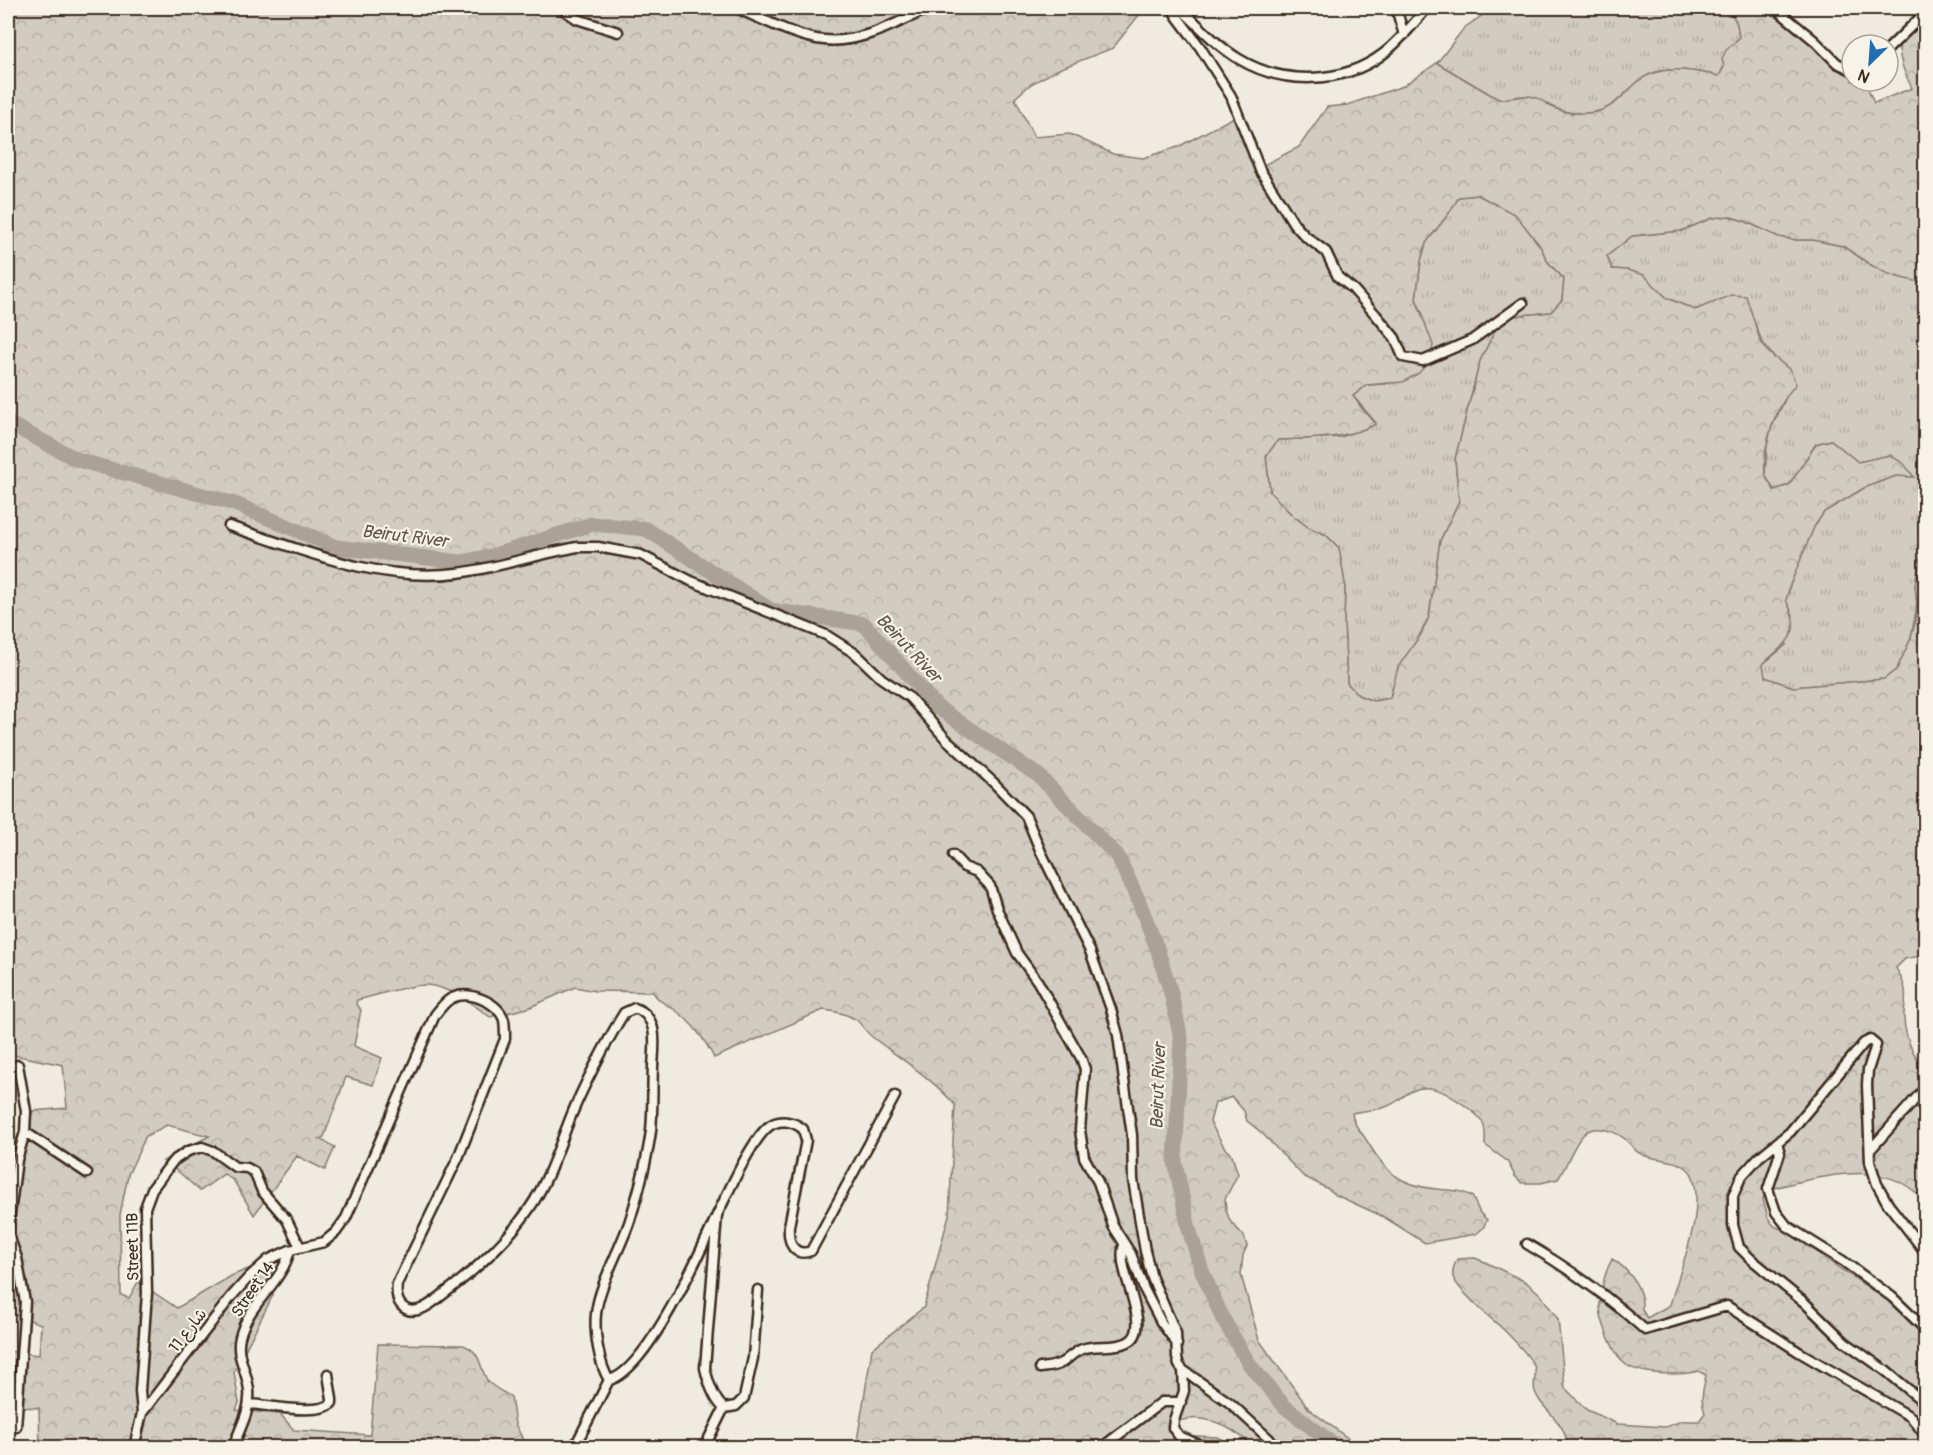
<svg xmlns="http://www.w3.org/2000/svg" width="1933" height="1455" font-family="Pangolin,'Playpen Sans Arabic',sans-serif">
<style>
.grass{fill:url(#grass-tufts);stroke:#867a6f;stroke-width:1.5}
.forest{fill:url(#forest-crowns);stroke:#867a6f;stroke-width:1.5;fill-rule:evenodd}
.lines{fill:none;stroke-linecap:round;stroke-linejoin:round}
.river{stroke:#aaa296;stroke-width:15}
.street-casing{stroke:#3b2a1e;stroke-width:13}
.street{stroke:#f7f3e8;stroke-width:8}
.labels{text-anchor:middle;stroke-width:4.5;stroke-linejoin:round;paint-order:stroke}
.street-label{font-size:16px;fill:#3b2a1e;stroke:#f7f3e8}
.water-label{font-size:18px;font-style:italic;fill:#625448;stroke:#f7f3e8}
</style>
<defs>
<pattern id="grass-tufts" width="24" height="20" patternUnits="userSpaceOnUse" patternTransform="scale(1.5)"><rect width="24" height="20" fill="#d1cbc0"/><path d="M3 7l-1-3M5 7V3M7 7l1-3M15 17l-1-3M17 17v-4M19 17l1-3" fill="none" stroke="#b4aea5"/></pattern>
<pattern id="forest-crowns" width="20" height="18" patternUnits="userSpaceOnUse" patternTransform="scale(1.5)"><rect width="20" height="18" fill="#d1cbc0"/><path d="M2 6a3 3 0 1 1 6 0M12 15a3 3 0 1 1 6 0" fill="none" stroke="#b4aea5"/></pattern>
</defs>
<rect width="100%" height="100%" fill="#efebe0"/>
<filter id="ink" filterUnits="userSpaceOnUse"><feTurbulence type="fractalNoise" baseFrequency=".0167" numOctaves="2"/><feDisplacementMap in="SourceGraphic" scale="12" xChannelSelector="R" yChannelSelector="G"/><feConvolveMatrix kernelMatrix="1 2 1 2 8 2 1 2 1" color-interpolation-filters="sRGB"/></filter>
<g filter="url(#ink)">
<path class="grass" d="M1493 8H1729L1737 24 1739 38C1727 47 1727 63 1719 76 1695 71 1661 63 1639 81 1625 92 1614 109 1595 112 1580 115 1564 113 1550 106 1542 102 1535 96 1525 96 1515 95 1508 100 1498 99L1437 63 1464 28Z
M1478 195 1516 214 1540 246 1548 262 1564 279 1562 300 1551 312 1515 316 1480 361 1455 459 1459 501 1440 541 1429 617 1392 688 1390 698 1373 701 1358 695 1347 683 1344 623 1345 584 1339 548 1326 535 1308 527 1292 515 1270 492 1266 456 1278 440 1341 437 1376 423 1353 396 1367 385 1386 384 1423 315 1416 299 1421 261 1426 243 1449 213 1458 197Z
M1729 216 1747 222 1779 237 1797 240H1813L1843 246 1871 265 1925 283V536L1915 585 1917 605 1911 638 1897 669 1884 679 1793 687 1764 677 1763 664 1786 645 1793 615 1786 600 1790 585 1814 527 1824 512 1864 488 1882 481 1896 476 1913 477 1891 455 1858 462 1831 440 1816 444 1789 485 1774 490 1765 475 1767 446 1771 429 1787 395 1790 370C1764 351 1759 339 1750 309L1709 305 1695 310 1667 298 1657 289 1627 270 1612 269 1607 256 1632 236 1681 231 1712 218Z"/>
<path class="forest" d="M8 8H1132L1139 15 1113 48 1059 69 1031 84 1015 98 1034 137 1070 134 1113 154 1143 158 1178 147 1234 117 1260 167 1299 147 1327 107 1347 105 1403 86 1437 63 1498 99C1510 101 1522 93 1534 97 1540 98 1545 103 1550 106 1563 113 1580 115 1595 112 1614 109 1625 92 1639 81 1661 63 1695 71 1719 76L1724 67 1722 59 1726 50 1739 38 1737 24 1729 8H1769L1810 29 1838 59 1852 65V81H1865L1874 103 1912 88C1901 67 1890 39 1911 20 1916 15 1918 10 1925 8V283L1901 278 1886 273 1871 265 1843 246 1813 240H1797L1779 237 1747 222 1729 216 1712 218 1681 231 1632 236 1607 256 1612 269 1627 270 1644 275 1667 298 1695 310 1731 295 1746 296 1760 340 1767 351 1790 370 1796 384C1777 405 1762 444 1765 473 1766 479 1771 485 1774 490L1789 485 1816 444 1831 440 1858 462 1890 455 1904 464 1914 477 1896 476 1882 481 1864 488 1824 512 1814 527 1790 585 1786 600C1804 636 1787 641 1763 664L1765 677 1793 687 1884 679 1897 669 1911 638 1915 623 1917 605 1915 585 1925 536V955L1905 959 1896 968C1900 975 1904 982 1905 990 1907 1000 1903 1010 1904 1019 1905 1035 1912 1057 1925 1066V1202C1894 1164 1845 1172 1803 1181 1790 1184 1779 1186 1766 1191L1763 1199 1768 1218 1774 1226 1797 1236 1823 1257 1925 1326V1447H1565C1571 1430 1549 1414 1540 1401 1530 1386 1536 1384 1535 1370 1535 1361 1511 1337 1504 1330 1494 1321 1457 1290 1453 1277 1452 1271 1454 1265 1457 1259L1475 1258 1485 1262 1526 1282 1540 1294 1558 1319 1565 1388 1587 1410 1618 1424 1665 1427 1682 1421H1699L1705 1413C1699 1398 1704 1389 1706 1375L1698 1371C1682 1376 1638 1375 1625 1364 1614 1355 1599 1319 1600 1304 1601 1290 1605 1272 1612 1259 1629 1269 1644 1289 1642 1310L1647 1318 1670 1305C1680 1268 1705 1214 1693 1177 1686 1157 1656 1162 1641 1154 1634 1151 1633 1146 1628 1142 1620 1133 1601 1126 1590 1130 1576 1135 1567 1167 1558 1179L1541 1183H1522L1515 1176 1507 1161 1485 1145C1486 1123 1485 1121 1467 1107 1451 1096 1432 1081 1412 1091 1403 1095 1397 1103 1388 1106 1376 1111 1364 1110 1352 1113 1353 1125 1361 1131 1367 1141 1385 1172 1399 1185 1436 1189 1453 1191 1454 1188 1472 1196L1480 1213 1487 1220 1483 1228 1476 1234 1425 1243 1384 1217 1336 1195 1328 1189 1303 1176 1262 1133 1247 1121 1244 1111 1232 1097 1215 1103 1210 1122 1225 1148 1232 1156 1238 1174 1225 1199 1226 1210 1230 1221 1244 1236 1247 1246 1243 1255 1241 1275 1259 1340 1309 1409 1349 1439 1397 1447H1255C1228 1425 1201 1408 1167 1426L1178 1435 1217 1437 1239 1447H856L872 1349 924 1307 949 1215 955 1105C931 1077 900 1059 871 1036 865 1031 861 1023 855 1019 845 1013 834 1011 823 1010L714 1058C706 1041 691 1021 675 1010 666 1004 659 1002 653 992L595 991 575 987 528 1008 490 1017C472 1003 449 987 427 985 410 984 375 996 357 1000L356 1003 361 1010 354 1046 382 1058 373 1085 346 1077 324 1137 319 1139 335 1147 325 1170 297 1156 254 1215 234 1181 224 1174 200 1191 180 1173 163 1161 209 1136 167 1125 146 1136 128 1175 120 1215 121 1295 129 1298 138 1282 177 1308 233 1275 261 1264 271 1268 273 1295 234 1372 239 1403 236 1410 280 1414 294 1430 370 1435 378 1344 463 1345C481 1351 479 1366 487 1380 491 1387 504 1392 511 1397L515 1424 527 1447H40L39 1408 8 1406V1351L39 1355 41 1324 8 1312V1152L33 1111 67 1108 63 1065 8 1054ZM1478 195 1516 215 1540 246 1548 262 1564 279 1562 300 1551 312 1514 316 1498 324 1480 361 1455 459 1459 501 1440 541 1429 617 1421 634 1398 667 1390 698 1373 701 1358 695 1347 683 1344 623 1345 584 1339 548 1326 535 1308 527 1292 515 1270 492 1266 456 1278 440C1313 438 1344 440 1376 424L1363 410 1353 396 1367 385 1403 382 1419 373 1430 360 1433 345 1416 299 1421 261 1426 243 1449 213 1459 197Z"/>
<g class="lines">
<path class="river" d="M8 423 78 460 235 504 336 547 461 562 495 555 592 524 646 529 771 610 864 624 937 707 1039 776 1118 857 1139 902 1157 948 1171 993 1181 1039 1175 1162 1189 1229 1202 1271 1222 1317 1249 1364 1284 1406 1329 1441 1342 1448"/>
<defs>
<path id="street" d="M561 8 577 19 618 32
M736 8C760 18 798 38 824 40 861 44 897 22 930 8
M1172 8 1176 15 1200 47 1231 96 1260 170 1294 224 1305 236 1326 252 1338 277 1353 289 1376 315 1395 338 1403 357 1423 361 1472 340 1523 303
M1180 8C1198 25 1217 46 1239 59 1282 85 1342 85 1383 54 1400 41 1413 24 1427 8
M1396 8 1404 35
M1781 13 1815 41 1837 63 1852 70
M1888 49 1926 12
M229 526C302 550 378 583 457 573 498 568 537 554 578 547H598L641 555 691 581 826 635 856 654 881 678 910 698 946 739 995 784 1026 816 1041 852 1090 951 1111 1009 1118 1035 1123 1073 1132 1135 1133 1180 1145 1251 1152 1278 1176 1333 1177 1358 1179 1365 1183 1370 1230 1403 1279 1448
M953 855 964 867 977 872 990 886 997 909 1017 953 1038 982 1081 1058 1085 1069 1080 1130 1084 1157 1098 1182 1113 1226 1131 1254 1144 1289 1161 1322 1177 1344
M1926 1054V1055
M25 1132 87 1173
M1777 1143 1780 1153 1768 1189 1776 1212 1787 1226 1843 1261 1892 1297 1926 1330
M1871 1149 1926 1087
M717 1215C728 1193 751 1141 768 1127 779 1118 793 1121 803 1129L806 1140 789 1226C788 1240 792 1258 811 1251L895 1096
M8 1229 17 1160 25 1132 26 1111 18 1065
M8 1233 17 1258 25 1302 16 1427
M1527 1244C1570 1269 1609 1297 1645 1330L1727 1306 1799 1352 1911 1417 1926 1436
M1926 1253 1888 1204 1877 1184 1870 1162 1867 1085 1868 1070 1876 1045 1870 1040 1864 1043 1790 1132 1758 1158 1741 1177 1733 1196V1225L1739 1247 1751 1259 1805 1303 1845 1342 1886 1371 1926 1404
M1040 1368C1048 1367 1055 1367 1063 1362 1069 1358 1074 1352 1082 1349 1096 1344 1114 1349 1128 1342 1155 1329 1114 1269 1124 1245
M1183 1370 1184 1391 1174 1420 1173 1428 1179 1436 1206 1448
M609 1380C646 1372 701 1251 717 1215L705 1368C708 1381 714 1400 724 1408
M249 1404C268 1405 319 1416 332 1403V1399L328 1374
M142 1413 140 1391 147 1293 145 1208 152 1189 173 1161 188 1151 202 1147 213 1151 235 1167 247 1168 254 1172 262 1191 287 1220 300 1247
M134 1448 142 1413 231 1297 249 1277 268 1260 290 1250 324 1242 336 1232 346 1218 435 1015C440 1009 445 1001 452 998 469 990 498 1002 504 1020 505 1026 505 1033 505 1039L458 1158 397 1284C396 1292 396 1299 401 1305 413 1319 431 1304 441 1296 473 1272 506 1243 529 1209 550 1179 560 1142 574 1109 587 1079 602 1051 618 1023L624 1013 635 1008C660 1017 654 1046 653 1067 652 1088 653 1110 651 1131 647 1160 639 1191 630 1220 621 1248 598 1287 596 1314 594 1332 599 1364 609 1380
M233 1448C239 1429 251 1411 249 1391 248 1372 235 1356 240 1337 248 1303 282 1284 290 1250
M574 1448 609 1380
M704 1448 724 1408 736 1406 744 1398 753 1358 758 1290
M1101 1448 1162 1402H1181"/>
</defs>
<use href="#street" class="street-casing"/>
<use href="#street" class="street"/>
</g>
</g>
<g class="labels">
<g class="street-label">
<text transform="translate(132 1247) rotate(-91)" y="6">Street 11B</text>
<text transform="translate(252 1289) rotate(-56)" y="6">Street 14</text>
<text transform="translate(187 1330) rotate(-52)" y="6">شارع 11</text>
</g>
<g class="water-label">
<text transform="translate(405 536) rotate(7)" y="6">Beirut River</text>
<text transform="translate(909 648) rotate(47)" y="6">Beirut River</text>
<text transform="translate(1158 1086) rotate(-88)" y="6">Beirut River</text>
</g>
</g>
<rect width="1933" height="1455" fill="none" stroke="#f7f3e8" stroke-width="30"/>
<rect x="15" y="15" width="1903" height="1425" fill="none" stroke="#3b2a1e" stroke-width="2" filter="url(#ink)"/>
<g transform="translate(1870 63) rotate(205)"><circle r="28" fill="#f7f3e8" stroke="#aca397" stroke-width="1.5"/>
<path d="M0-4.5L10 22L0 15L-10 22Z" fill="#1f6fb2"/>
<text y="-9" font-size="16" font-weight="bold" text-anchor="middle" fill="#3b2a1e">N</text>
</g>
</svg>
